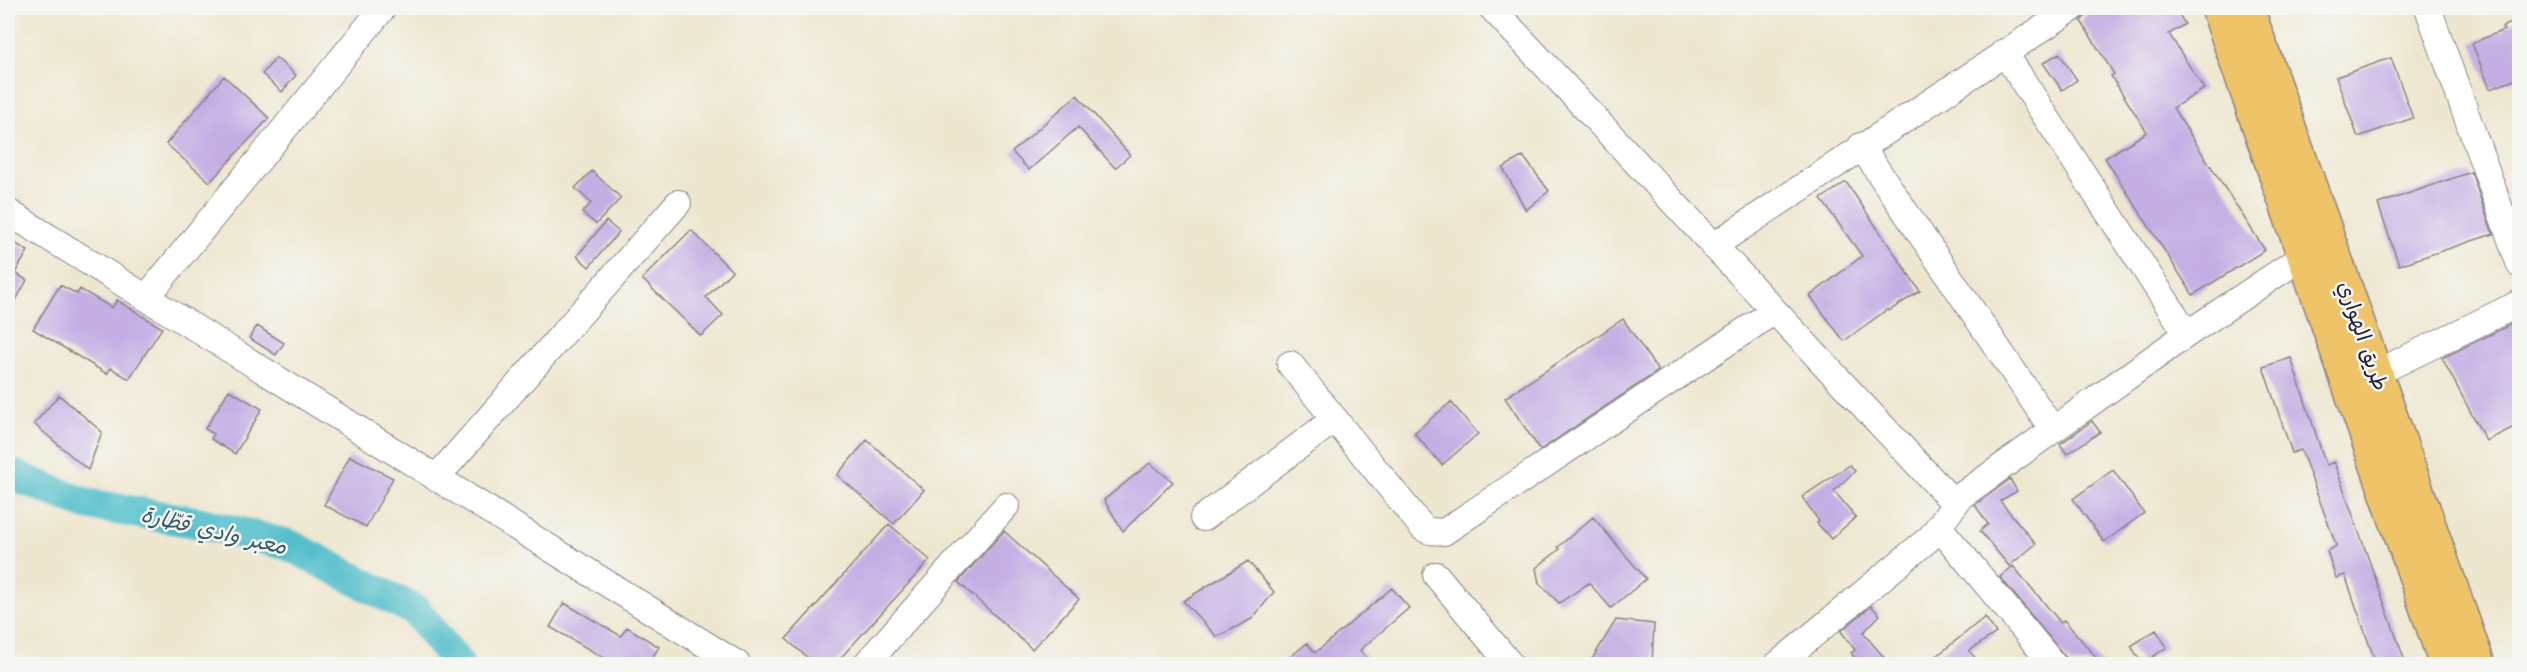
<svg xmlns="http://www.w3.org/2000/svg" width="2527" height="672" font-family="'Architects Daughter','Playpen Sans Arabic',sans-serif">
<style>
.lines{fill:none;stroke-linecap:round;stroke-linejoin:round}
.river{stroke:#52bfcb;stroke-width:32}
.building{fill:#c5aee4}
.minor-casing{stroke:#888486;stroke-width:28}
.highway-casing{stroke:#888486;stroke-width:36}
.minor{stroke:#fff;stroke-width:26}
.highway{stroke:#efc469;stroke-width:33}
.labels{text-anchor:middle;stroke-width:5;stroke-linejoin:round;paint-order:stroke}
.street-label{font-size:21px;fill:#22223b;stroke:#f6f6f2}
.water-label{font-size:22px;font-style:italic;fill:#33596d;stroke:#f6f6f2}
</style>
<rect width="100%" height="100%" fill="#f6f6f2"/>
<filter id="ink" filterUnits="userSpaceOnUse"><feTurbulence type="fractalNoise" baseFrequency=".0167" numOctaves="2"/><feDisplacementMap in="SourceGraphic" scale="12" xChannelSelector="R" yChannelSelector="G"/><feConvolveMatrix kernelMatrix="1 2 1 2 8 2 1 2 1" color-interpolation-filters="sRGB"/></filter>
<filter id="wash" filterUnits="userSpaceOnUse"><feTurbulence type="fractalNoise" baseFrequency=".008" numOctaves="4" result="noise"/><feDisplacementMap in="SourceGraphic" scale="24" xChannelSelector="R" yChannelSelector="G"/><feGaussianBlur stdDeviation="1.35" result="paint"/><feColorMatrix in="noise" values="0 0 0 0 0 0 0 0 0 0 0 0 0 0 0 0 0 1.4 0 .05"/><feComposite in="paint" operator="in"/></filter>
<g filter="url(#wash)">
<rect width="100%" height="100%" fill="#eee7d0"/>
<g class="lines">
<path class="river" d="M8 473 86 504 201 523 289 545 416 611 458 664"/>
</g>
<g id="blocks">
<path class="building" d="M2093 8H2175L2185 24 2169 34 2204 89 2173 108 2265 250 2193 295 2105 158 2147 132 2111 76 2114 74 2081 21Z
M2516 21 2520 30V78L2490 89 2472 43 2504 30 2502 27Z
M2059 53 2077 80 2062 90 2043 63Z
M276 58 296 75 282 92 262 74Z
M2391 58 2413 118 2358 137 2336 77Z
M224 76 269 118 210 182 166 144Z
M1077 95 1130 155 1115 168 1078 127 1029 170 1012 152Z
M1523 156 1549 191 1526 210 1503 168Z
M592 171 621 198 596 224 582 213 591 203 575 188Z
M2471 172 2493 234 2399 265 2378 204Z
M1846 182 1920 291 1889 311 1888 309 1844 341 1810 296 1862 256 1821 199Z
M606 221 619 232 589 267 577 256Z
M691 230 732 271 706 297 723 315 701 336 642 279Z
M8 239 28 251 15 273 27 280 8 315Z
M60 285 77 294 80 289 112 308 117 300 162 328 129 379 111 368 107 374 33 329Z
M1623 319 1658 371 1540 450 1505 398Z
M2520 320V424L2486 441 2442 358Z
M257 326 284 343 276 355 249 338Z
M2291 358 2326 465 2334 462 2406 664H2376L2345 575 2336 578 2327 551 2336 546 2335 542 2301 450 2292 453 2263 367Z
M229 390 262 409 235 454 211 439 214 434 205 429Z
M59 395 102 432 88 470 34 424Z
M1451 402 1478 434 1442 465 1414 433Z
M2092 421 2100 432 2067 454 2060 444Z
M867 440 924 490 894 524 837 475Z
M350 456 393 478 366 527 324 505Z
M1150 463 1173 482 1123 531 1104 500Z
M1850 465 1855 471 1834 491 1856 517 1831 539 1817 523 1819 521 1802 497Z
M2113 470 2144 513 2104 542 2073 499Z
M2010 479 2017 491 2000 501 2036 544 2009 566 1980 531 1988 524 1975 505Z
M1593 517 1646 579 1611 608 1589 583 1559 603 1539 583 1536 568 1560 549 1558 547Z
M889 524 930 560 835 664H815L786 639Z
M1004 531 1079 599 1032 649 958 582Z
M1248 561 1274 592 1252 619 1217 637 1183 601Z
M2013 566 2061 623 2064 620 2102 664H2071L2000 577Z
M1392 588 1409 608 1360 650 1372 664H1282L1307 643 1315 653Z
M564 603 621 636 627 627 659 647 648 664H603L606 659 550 627Z
M1871 606 1880 615 1863 633 1890 664H1846L1854 657 1851 653 1855 650 1841 631Z
M1985 617 1996 633 1969 651 1981 664H1927Z
M1616 620 1654 624 1652 664H1589Z
M2156 630 2167 647 2142 664 2131 646Z"/>
</g>
</g>
<g filter="url(#ink)">
<use href="#blocks" fill-opacity="0" stroke="#888486" stroke-width="1.5"/>
<g class="lines">
<defs>
<path id="minor" d="M1492 8 1954 503
M2428 8 2520 265
M2004 52 2187 334
M1861 146 2053 430
M8 212 737 664
M1713 246 2073 8
M146 298 383 8
M1290 364 1423 528 1430 531 1444 532 1773 312
M2376 373 2520 303
M436 478 678 203
M1203 518 1335 419
M1939 527 2053 664
M1436 575 1510 664
M866 664 1006 506
M1778 664 1931 537 1961 496 2187 334 2305 255"/>
<path id="highway" d="M2218 8 2446 664
M2247 8 2478 664"/>
</defs>
<use href="#minor" class="minor-casing"/>
<use href="#highway" class="highway-casing"/>
<use href="#minor" class="minor"/>
<use href="#highway" class="highway"/>
</g>
</g>
<g class="labels">
<g class="street-label">
<text transform="translate(2363 336) rotate(71)" y="7">طريق الهواري</text>
</g>
<g class="water-label">
<text transform="translate(214 530) rotate(13)" y="8">معبر وادي قطّارة</text>
</g>
</g>
<rect width="2527" height="672" fill="none" stroke="#f6f6f2" stroke-width="30"/>
</svg>
